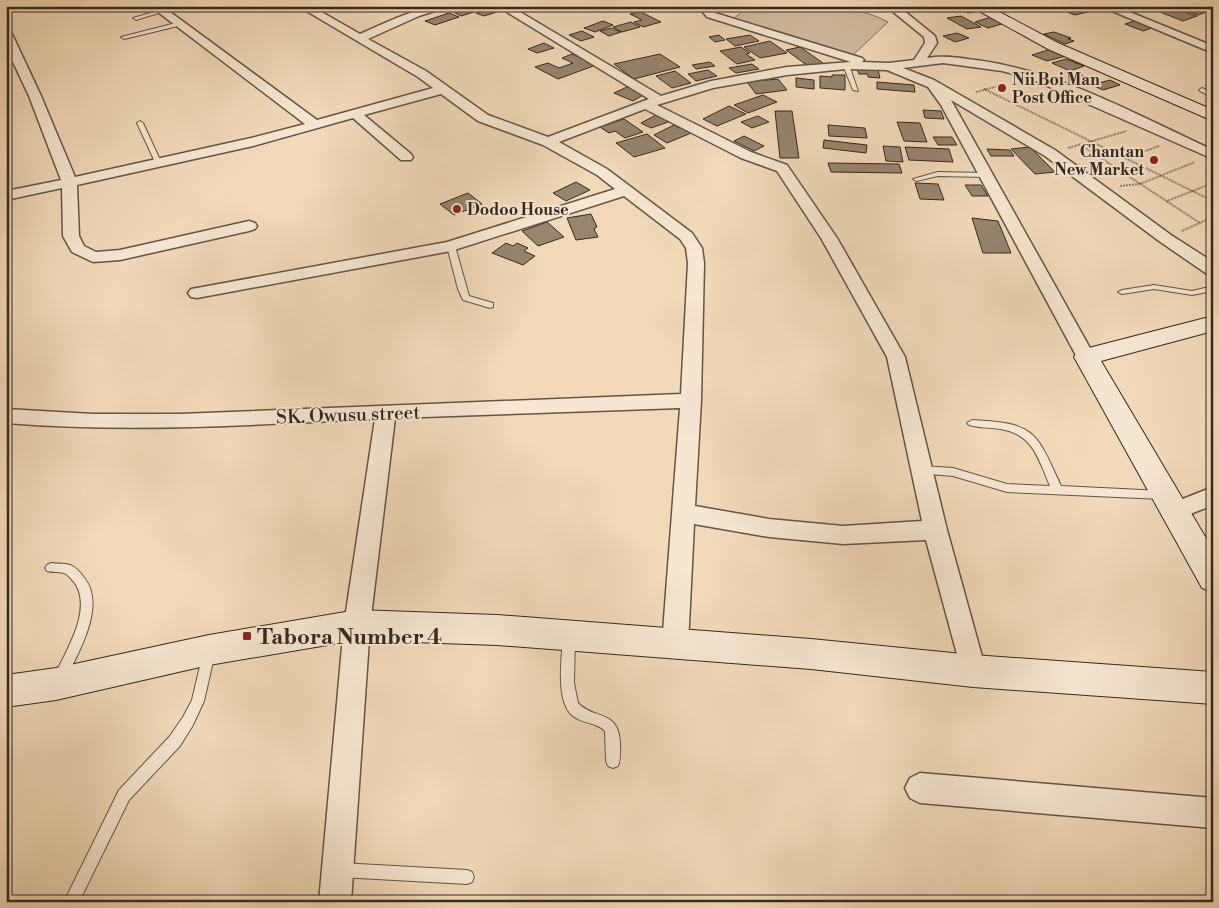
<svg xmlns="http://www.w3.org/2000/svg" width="1219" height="908" font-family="'Libre Bodoni',serif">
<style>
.green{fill:#d2bc9f;stroke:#84725f}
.building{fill:#97856f;stroke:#35291f}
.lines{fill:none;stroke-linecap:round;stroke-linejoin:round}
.lane-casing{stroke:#645546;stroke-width:2}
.street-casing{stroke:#645546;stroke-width:3}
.secondary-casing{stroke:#35291f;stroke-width:2}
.path{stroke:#35291f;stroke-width:2;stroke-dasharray:0.5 1;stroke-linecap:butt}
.lane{fill:#f7e7d2;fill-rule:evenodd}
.street{fill:#f7e7d2;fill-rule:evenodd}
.secondary{fill:#f7e7d2;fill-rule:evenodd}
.poi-dot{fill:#8f2418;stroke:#f7e7d2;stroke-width:2}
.labels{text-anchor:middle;stroke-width:4;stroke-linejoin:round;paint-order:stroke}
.far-poi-label{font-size:16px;font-weight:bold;fill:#35291f;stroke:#f7e7d2;text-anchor:start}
.street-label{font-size:19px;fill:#35291f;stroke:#f7e7d2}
.near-poi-label{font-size:22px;font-weight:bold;fill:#35291f;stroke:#f7e7d2;text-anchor:start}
</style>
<rect width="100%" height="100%" fill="#f2dab9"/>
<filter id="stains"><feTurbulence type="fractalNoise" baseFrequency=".004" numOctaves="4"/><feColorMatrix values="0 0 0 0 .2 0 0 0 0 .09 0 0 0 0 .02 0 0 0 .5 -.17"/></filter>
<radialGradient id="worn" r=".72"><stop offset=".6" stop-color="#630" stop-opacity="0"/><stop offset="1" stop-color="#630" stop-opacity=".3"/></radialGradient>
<path class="green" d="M749 6C792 6 850 1 888 22L853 55 732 20Z"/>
<path class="building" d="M450 6H462L474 12 461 16 446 8Z
M613 6H642L643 8 614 10Z
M830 6H872L868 12Z
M972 6 981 11 968 13 958 7Z
M1077 6H1093L1100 9 1075 15 1062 10Z
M1189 6 1206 12 1199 15 1173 7Z
M493 8 500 11 484 16 476 13Z
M1172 8 1197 16 1183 21 1160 12Z
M641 12 661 22 643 27 634 22 642 20 630 14Z
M449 13 459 17 435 25 425 21Z
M961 16 981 27 967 29 947 18Z
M991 17 1005 23 988 28 975 22Z
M603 21 613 25 595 32 584 28Z
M1134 21 1152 28 1143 31 1125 24Z
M631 22 640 27 622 32 613 27Z
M611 28 621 32 609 36 600 31Z
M582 31 594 37 581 41 569 35Z
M1054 32 1071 38 1068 39 1074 41 1065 44 1044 34Z
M957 33 969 38 955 42 943 36Z
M719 35 725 40 715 42 709 37Z
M750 35 759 41 735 46 726 39Z
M770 41 787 53 760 58 744 47Z
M544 43 554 48 537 53 528 49Z
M741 47 750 53 746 54 755 60 737 64 720 51Z
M800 47 823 63 808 66 786 50Z
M1051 49 1066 56 1047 61 1032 55Z
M572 54 596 65 558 79 535 67 548 63 559 68 573 63 562 58Z
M660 54 680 67 634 79 614 64Z
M1066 59 1084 66 1070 71 1052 63Z
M710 62 715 66 696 69 692 65Z
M752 64 759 69 736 73 729 68Z
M857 69 878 70 880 78 868 77V74H859Z
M708 70 717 76 696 81 688 74Z
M675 71 691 83 672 88 656 76Z
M1079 74 1096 81 1086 85 1069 77Z
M832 75H845V90L820 88V76L832 77Z
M796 78 814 80V89L796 87Z
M778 79 787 90 756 94 747 82Z
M1110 80 1120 85 1103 90 1092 85Z
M877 82 914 85 915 92 877 89Z
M627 87 645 94 633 101 614 93Z
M763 95 777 102 748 113 734 105Z
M729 106 746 114 717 126 703 119Z
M923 110 941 111 944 119 925 118Z
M775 111H792L799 158H780Z
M658 114 674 120 651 128 641 123Z
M758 116 769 122 752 128 741 122Z
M624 119 643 132 625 138 615 131 609 133 600 127Z
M897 122 920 123 927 142 904 141Z
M674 125 679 128 685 125 696 131 667 143 654 135Z
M828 125 865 128 867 138 829 136Z
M647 134 665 148 634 157 616 143Z
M744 136 764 146 754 151 734 141Z
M933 137H952L957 145H938Z
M824 140 867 145 866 153 823 148Z
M883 146 900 147 903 162 886 161Z
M905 147 949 149 953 162 909 160Z
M1030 147 1055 172 1035 174 1011 149Z
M987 149 1010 150 1014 156H991Z
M828 163 899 164 902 173 831 172Z
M576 182 590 190 566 201 553 193Z
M915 183 938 184 944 200 920 199Z
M965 185H981L988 196H972Z
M468 193 482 204 454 215 440 204Z
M591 214 597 227 594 229 598 237 576 240 567 218Z
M972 218 998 221 1011 253H983Z
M547 222 564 237 538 246 522 231Z
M506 243 513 246 517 243 528 248 524 251 535 256 523 265 492 253Z"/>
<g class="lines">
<defs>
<path id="lane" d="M161 10 165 11 136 20 133 18Z
M180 22 182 25 124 39 121 37Z
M846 63 849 65 858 91 853 90 843 65Z
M1202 88 1213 93V98L1200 91 1199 90Z
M1213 104V108L1199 112 1196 110Z
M140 121 143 123 161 162 160 163 155 162 137 123Z
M938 172 985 173 988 175 985 177 938 176 916 181 913 179Z
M448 244H454L455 246 469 296 493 303V307L490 308 463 300 458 289 447 246Z
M1154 285 1192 291 1213 286V291L1192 295 1154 289 1122 294 1118 292 1122 290Z
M972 420C1035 423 1036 431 1061 486L1162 491 1166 492 1167 495 1166 498 1162 499 1007 492 953 476 918 473 917 470 918 467 922 466 953 468 1007 484 1050 486C1038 458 1033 434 1000 429 989 427 978 428 969 425L967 423Z
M51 563C57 564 64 563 70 565 77 568 81 573 85 579 106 606 78 655 64 681L60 683 56 681 54 677C65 652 94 609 74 582 72 580 69 576 66 574 61 571 53 573 47 571L45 568 47 565Z
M569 632 573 633 575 637 574 683 578 703C594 720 618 709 620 742 620 750 621 759 618 766L613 768 608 766 606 761 605 731C596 722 583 724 573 716 555 702 562 657 563 637L565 633Z
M209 647 213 649 215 653 204 701 193 725 180 746 129 800 79 902H64L119 790 170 736 183 717 192 700 203 653 205 649Z
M340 863 467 870 472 872 474 877 472 882 467 884 340 877 335 875 333 870 335 865Z"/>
<path id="street" d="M150 6H162L317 120 433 88 418 77 298 6H311L360 34C390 21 417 6 450 6L419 16 368 39 426 71 488 115 548 137 649 99 497 6H510L661 96 711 81 787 67 851 62 707 17 698 6H708L715 13 862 58 864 60 862 62 889 63 914 60 925 43 924 37 886 6H898L935 36 937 43 927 58C944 55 959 58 976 60 1060 71 1137 115 1213 150V159L1029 78 1002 71 943 63 903 68 934 80 1055 150 1171 235 1213 262V275L1207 274 1159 241 1045 156 951 100 1095 357 1093 361 1086 363 1079 361 941 105 928 87 887 70 846 69 787 75 713 88 657 105 751 152 787 165 837 238 905 357 947 530 986 671 982 680 973 683 964 680 926 540 843 544 769 537 694 524 688 645 684 653 675 657 666 653 662 645 680 408 395 418 370 625 351 902H319L344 625 375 419C252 425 130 433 6 423V409L93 414H180L681 394 688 263 686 248 680 239 624 196 451 251 197 298 191 297 188 293 191 289 197 288 447 242 615 189 597 175 543 145 478 121 441 94 364 115 411 154 413 157 411 160H401L353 118 253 146 77 185 79 236 84 246 96 252 120 250 249 221 255 223 257 226 255 229 249 231 120 260 93 262 72 252 63 236 62 188 6 200V191L61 180 29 96 6 47V31L12 34 41 96 75 177 251 138 305 124ZM645 109 741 158 777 171 821 238 887 357 922 521 843 526 769 519 695 506 701 401 704 263 702 248 692 233 607 169 559 142Z
M1100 6H1115L1213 46V53Z
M1213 487V505L1173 521 1165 518 1162 512 1165 506Z
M920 773 1213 798V828L920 803 910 798 905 788 910 778Z"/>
<path id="secondary" d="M970 6H988L1058 43 1213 110V121L1048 49Z
M1213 316V331L1101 361 1213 550V592L1202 588 1074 357 1077 351Z
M357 610 497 615 811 639 973 655 1213 672V704L973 687 811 669 497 645 357 640 209 665 56 700 6 707V675L56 668 209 635Z"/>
</defs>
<use href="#lane" class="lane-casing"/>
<use href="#street" class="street-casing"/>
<use href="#secondary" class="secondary-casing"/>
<path class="path" d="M984 89 1213 201
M976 92 1006 84
M1081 145 1200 223
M1068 148 1127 131
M1126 158 1159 146
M1120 186 1140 184 1195 162
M1167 201 1213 183
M1182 231 1213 217"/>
<use href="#lane" class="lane"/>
<use href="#street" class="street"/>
<use href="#secondary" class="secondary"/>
</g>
<g class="poi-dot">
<circle cx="1002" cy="88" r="5"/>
<circle cx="1154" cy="160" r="5"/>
<circle cx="457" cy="209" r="5"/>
<rect x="242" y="631" width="10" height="10" rx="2.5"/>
</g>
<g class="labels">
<g class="far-poi-label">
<text x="1012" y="85">Nii Boi Man<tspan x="1012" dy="18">Post Office</tspan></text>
<text x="1144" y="157" text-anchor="end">Chantan<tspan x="1144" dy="18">New Market</tspan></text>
<text x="467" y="215">Dodoo House</text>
</g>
<g class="street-label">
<text transform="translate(348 414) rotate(-2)" y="7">SK. Owusu street</text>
</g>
<g class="near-poi-label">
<text x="257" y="644">Tabora Number 4</text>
</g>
</g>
<rect width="1219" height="908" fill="none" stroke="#f2dab9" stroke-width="25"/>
<rect x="8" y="8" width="1204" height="893" fill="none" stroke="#35291f" stroke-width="2.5"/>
<rect x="12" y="12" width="1194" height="883" fill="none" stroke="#35291f"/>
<rect width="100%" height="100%" filter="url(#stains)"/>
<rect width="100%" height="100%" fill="url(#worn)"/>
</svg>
